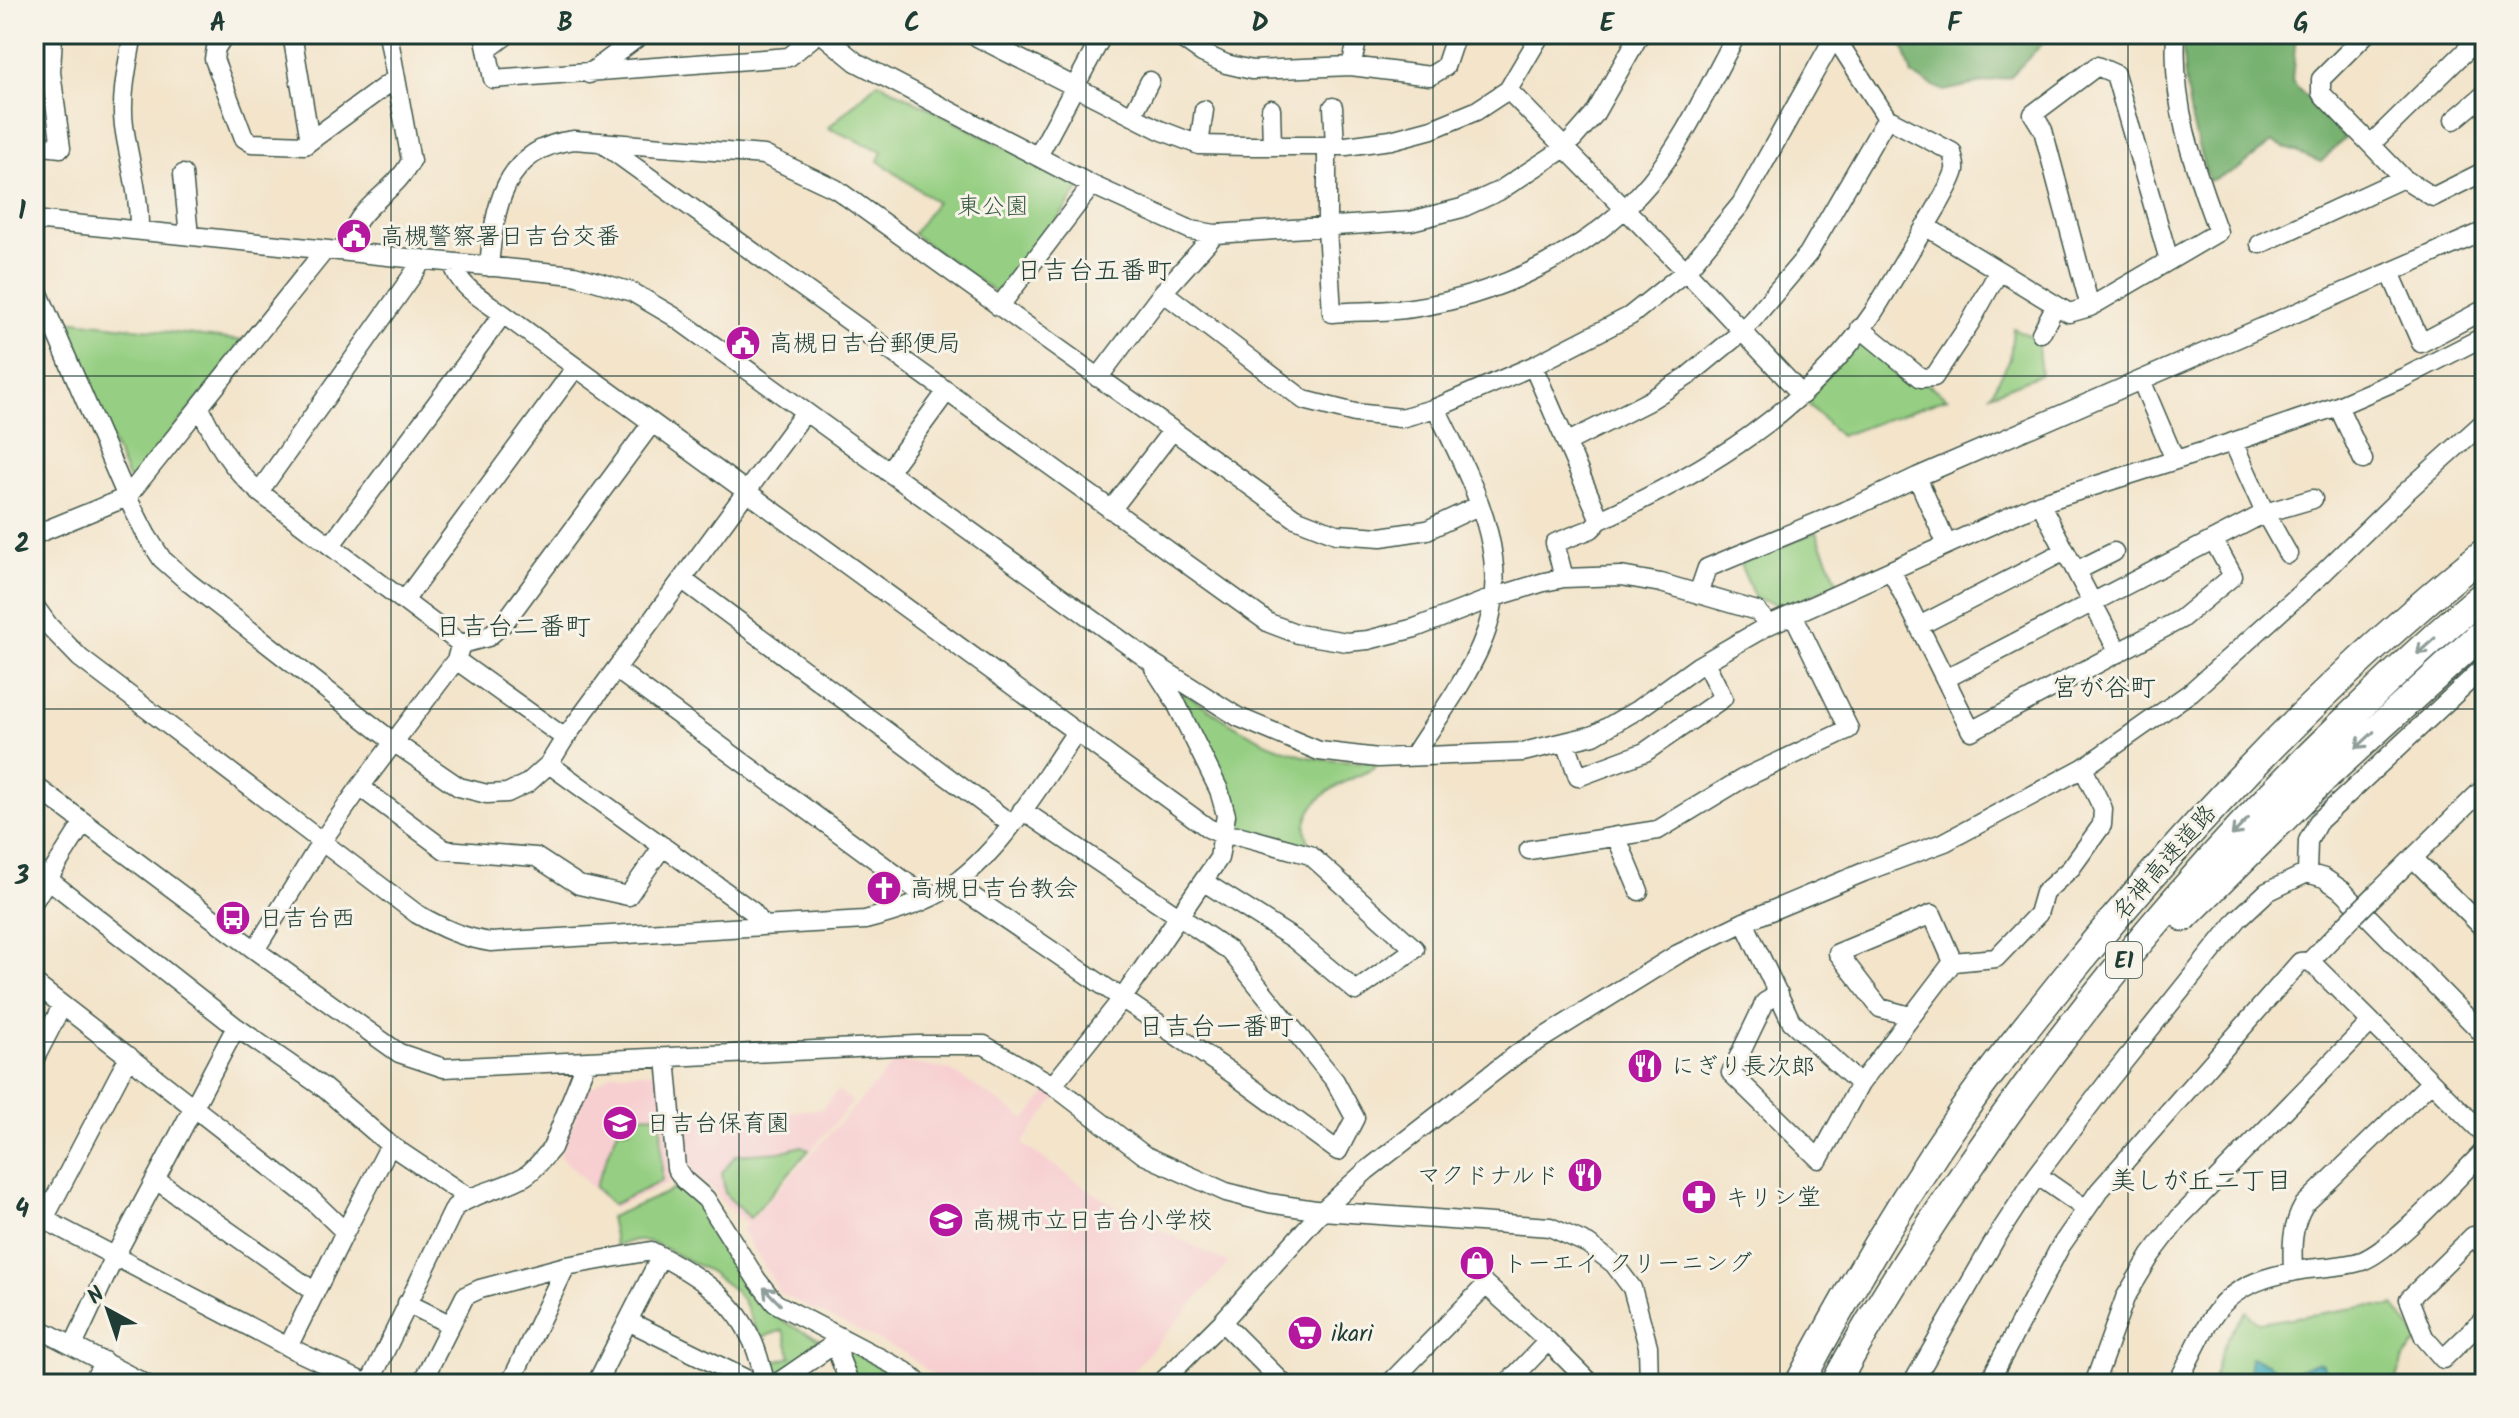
<svg xmlns="http://www.w3.org/2000/svg" width="2519" height="1418" font-family="Kalam,'Klee One',sans-serif">
<style>
.built{fill:#f7cfd1}
.green{fill:#96cf83;stroke:#5a865c;stroke-width:2}
.forest{fill:#78b271;stroke:#4c7852;stroke-width:2}
.water{fill:#3babb9;stroke:#2d7476;stroke-width:2}
.lines{fill:none;stroke-linecap:round;stroke-linejoin:round}
.minor-casing{stroke:#3f564a;stroke-width:21}
.highway-casing{stroke:#3f564a;stroke-width:31}
.minor{stroke:#fff;stroke-width:18}
.highway{stroke:#fff;stroke-width:28}
.minor-bridge-casing{stroke:#3f564a;stroke-width:21;stroke-linecap:butt}
.minor-bridge{stroke:#fff;stroke-width:18}
.oneway{stroke:#8f9e9a}
.grid{fill:none;stroke:#1f3d34;stroke-width:2;stroke-opacity:0.55}
.labels{text-anchor:middle;stroke-width:6;stroke-linejoin:round;paint-order:stroke}
.shield{fill:#f7f3e8;stroke:#60746a;stroke-width:2}
.shield-label{font-size:22px;font-weight:bold;fill:#1f3d34}
.park-label{font-size:24px;fill:#375a44;stroke:#f7f3e8}
.poi-label{font-size:24px;fill:#1f3d34;stroke:#f7f3e8;text-anchor:start}
.street-label{font-size:24px;fill:#1f3d34;stroke:#f7f3e8}
.neighbourhood-label{font-size:26px;fill:#1f3d34;stroke:#f7f3e8}
.neatline{fill:none;stroke:#1f3d34;stroke-width:3}
.grid-label{font-size:26px;text-anchor:middle;font-weight:bold;fill:#1f3d34}
</style>
<rect width="100%" height="100%" fill="#f7f3e8"/>
<filter id="ink" filterUnits="userSpaceOnUse"><feTurbulence type="fractalNoise" baseFrequency=".0125" numOctaves="2"/><feDisplacementMap in="SourceGraphic" scale="16" xChannelSelector="R" yChannelSelector="G"/><feConvolveMatrix kernelMatrix="1 2 1 2 8 2 1 2 1" color-interpolation-filters="sRGB"/></filter>
<filter id="wash" filterUnits="userSpaceOnUse"><feTurbulence type="fractalNoise" baseFrequency=".006" numOctaves="4" result="noise"/><feDisplacementMap in="SourceGraphic" scale="32" xChannelSelector="R" yChannelSelector="G"/><feGaussianBlur stdDeviation="1.8" result="paint"/><feColorMatrix in="noise" values="0 0 0 0 0 0 0 0 0 0 0 0 0 0 0 0 0 1.4 0 .05"/><feComposite in="paint" operator="in"/></filter>
<g filter="url(#wash)">
<rect width="100%" height="100%" fill="#f3e4ca"/>
<path class="built" d="M896 1061 950 1070 1026 1119 1053 1085 1061 1091 1022 1144 1121 1211 1229 1263 1121 1384H944L905 1353 781 1294 742 1230Z
M659 1072 665 1078 670 1183 613 1208 560 1156 587 1090 613 1073Z
M838 1090 853 1102 746 1224 721 1201 715 1191 691 1174 682 1159 681 1119 822 1109Z"/>
<path class="green" d="M878 82 1077 184 1079 190 1003 293H996L913 234 936 202 878 161 882 151 828 128Z
M58 319 245 341 134 479 128 478Z
M2013 328 2037 339 2041 374 1991 394 2010 359Z
M1867 340 1947 398 1840 436 1805 401 1858 342Z
M1816 532 1838 583 1787 606 1755 599 1740 564Z
M1179 689C1217 715 1255 742 1300 755 1324 762 1351 761 1376 763L1375 768C1348 781 1313 791 1306 824 1304 831 1309 842 1311 849L1241 831 1236 825 1238 812 1232 794Z
M661 1115 662 1181 612 1205 595 1187 618 1130 630 1129 629 1116Z
M802 1146 809 1150 750 1218 725 1194 722 1173 736 1155 779 1152Z
M680 1187C704 1206 721 1234 736 1260 745 1277 752 1294 766 1307 780 1322 800 1330 819 1339L818 1345 780 1373 770 1370 768 1364 791 1357 783 1330 760 1338 743 1301 735 1291 709 1271 652 1242 635 1240 616 1246 610 1217Z
M2394 1305 2419 1341 2403 1359 2395 1384H2211L2226 1340 2246 1311 2259 1323 2368 1306 2391 1307Z
M847 1349 896 1376 904 1384H856L845 1353Z"/>
<path class="forest" d="M1899 34H2052L2010 77 1944 91 1912 75Z
M2183 34H2296L2292 82 2345 138 2321 162 2272 142 2237 170 2209 181C2192 132 2182 85 2183 34Z"/>
<path class="water" d="M2251 1357 2267 1363 2286 1375 2316 1363 2323 1364 2327 1384H2248Z"/>
</g>
<g filter="url(#ink)">
<g class="lines">
<defs>
<path id="minor" d="M133 34C128 63 120 97 124 126 129 162 140 194 139 230
M225 34 216 48 214 59 244 138 252 143 305 145 310 141
M292 34 310 141 396 78
M484 34 493 79 789 57 817 34
M822 34 856 62 1092 185 1191 230 1215 234 1411 221 1462 208 1499 191 1565 148 1594 115 1640 34
M971 34 1160 130 1199 145 1247 146H1346L1391 140 1432 129 1476 111 1508 90 1541 34
M1175 34 1202 53 1226 64 1252 70 1351 66 1430 76 1445 67 1456 34
M2366 34 2321 79V93L2403 178 2433 197 2485 171
M487 50 508 34
M1351 66 1359 34
M589 74 642 34
M1508 90 1686 271 1802 395
M1333 107 1335 146
M1271 109 1272 146
M1132 116 1150 81
M2454 120 2485 94
M2372 143 2483 34
M603 144 1269 623 1298 634 1347 642 1368 640 1415 628 1495 597 1544 582 1564 578 1621 576 1661 583 1757 611 1769 625
M34 145 61 148 51 72 53 34
M1199 145 1204 110
M1327 146V228L1332 313C1359 311 1386 312 1412 308 1500 295 1593 250 1650 182 1686 138 1710 83 1737 34
M1038 156 1103 34
M183 174 189 236
M34 220 574 275 632 292 673 316 1150 661 1238 717 1319 751 1378 758 1523 752 1594 735 1637 710 1698 666 1769 625 2040 503 2233 442 2338 406 2405 377 2485 336
M1925 226 2069 313 2090 307 2218 232C2193 163 2172 109 2176 34
M2260 244 2403 178
M347 252C352 205 392 198 411 161L388 34
M453 263C457 286 484 300 503 314L1208 828 1223 835 1241 836 1310 855 1415 949 1356 991 1294 939 1204 882
M489 267C494 209 503 148 574 140L764 155 836 189 1295 518 1336 534 1381 537 1427 530 1480 505
M2390 272 2421 343 2485 309
M34 282 127 497 147 536 162 559 188 582 392 741 459 787 487 794 507 793 528 783 549 764 565 738 805 412
M1163 292 1304 400 1355 413 1401 418 1436 408 1533 366 1630 316 1686 271 1741 204 1836 34
M999 307 1092 185
M2090 307 2043 130 2033 114 2097 66 2115 74 2169 260
M1860 328 1921 378 1934 377 1970 323 1999 271
M2041 333 2056 305
M1533 366 1600 520
M1098 378 1163 292 1215 234
M2141 380 2175 460
M2338 406 2363 460
M200 408C217 443 230 466 259 492L461 644 488 637 504 623 652 423
M2233 442 2265 513 2288 554
M1566 443 1647 402 1688 376 1743 331 1808 254 1887 118
M888 472 947 391
M1917 477 1947 545
M259 492 417 269 422 259
M2040 503 2119 653
M1111 510 1172 431
M34 535 127 497 325 250
M331 545 503 314
M1891 570 1971 731 2181 619 2233 576 2214 541
M2076 571 2114 552
M1564 578 1555 543 1591 529 1600 520C1705 472 1806 411 1873 313 1888 289 1902 264 1917 240 1926 226 1952 184 1955 170 1956 165 1953 158 1952 152L1887 118 1833 34
M683 580 1011 824
M1698 594 1707 568 1854 507 1917 477 2485 231
M404 601 576 367
M34 605 49 626 80 658 417 914C442 928 463 938 491 942L865 920C892 913 922 904 946 889 1000 855 1041 783 1076 732
M1919 626 2065 551
M456 660 565 738
M617 670 914 888 925 899
M1945 679 2265 513 2313 499
M1566 742 1578 777 1645 752 1723 698 1705 662
M1414 755C1436 720 1464 684 1481 645 1518 562 1472 483 1436 408
M549 764 752 911 763 925
M34 785 255 950 399 1053 444 1068 917 1045H984L1053 1085 1144 1155 1226 1192 1269 1203 1322 1211 1550 1227 1588 1244 1614 1264 1632 1288 1648 1346 1649 1384
M360 787 445 850 536 857 579 885 628 896 663 846
M1616 836 1639 891
M1529 850 1658 830 1742 779 1849 729 1793 614
M2413 858 2485 930
M34 868 236 1027 324 1088 390 1145 469 1198
M2307 873 2308 841 2318 822 2485 666
M954 884 1233 1074 1338 1151 1355 1118 1335 1081 1230 951 1022 810
M2376 894 2485 787
M34 901 84 822
M1744 922 1791 1021 1860 1084
M255 950 322 841 360 787 456 660 461 644
M2310 961 2485 1135
M34 983 310 1198 345 1232 288 1347
M1779 994 1765 1002 1731 1073 1819 1159 1860 1084 1953 962 1996 958 2038 914 2044 893 2071 868 2102 825 2103 809 2083 768
M1910 1016 1880 1008 1838 953 1932 914 1953 962
M666 1058 676 1168 684 1180 706 1199 757 1280 775 1303 905 1371 920 1384
M34 1060 62 1006
M1053 1085 1122 999 1219 858 1226 815 1219 790 1174 699 1154 668
M2037 1175 2086 1209
M156 1180 315 1292
M34 1214 288 1347 367 1384
M44 1219 129 1056
M345 1232 390 1145
M2485 1249 2473 1236 2409 1299 2424 1337 2443 1359 2485 1318
M2293 1272C2292 1247 2291 1227 2304 1205L2431 1082
M407 1303 449 1324
M628 1321 756 1384
M1222 1322 1284 1384
M34 1326 146 1384
M838 1337 840 1359 850 1384
M73 1346 115 1256 236 1027
M92 1384 104 1361
M369 1384 455 1207C476 1192 503 1189 525 1176 535 1170 544 1157 552 1148L586 1063
M421 1384 465 1296 480 1289 566 1266 651 1251C690 1271 731 1295 750 1336 758 1350 761 1368 766 1384
M510 1384 566 1266
M596 1384 661 1256
M776 1384 827 1349 838 1337
M1160 1384 1222 1322 1322 1211 1366 1171 1517 1054 1678 954 1744 922 1864 872 1945 842 2083 768 2191 692 2322 574 2406 492 2485 421
M1389 1384 1486 1285 1548 1341
M1507 1384 1548 1341 1591 1384
M1912 1384 1996 1238 2037 1175 2109 1080 2238 919 2267 892 2307 873 2324 878 2343 891 2485 1036
M1988 1384 2060 1247 2099 1191 2300 962 2310 961 2347 923
M2094 1384 2125 1298 2151 1255 2180 1217 2371 1022
M2181 1384V1376C2215 1308 2221 1284 2302 1270 2320 1267 2344 1267 2362 1261 2395 1248 2457 1178 2485 1150"/>
<path id="highway" d="M2184 917 2327 775 2485 631
M1799 1384C1848 1291 1902 1200 1961 1114 1995 1064 2035 1017 2072 970 2196 817 2333 675 2485 552
M1835 1384C1868 1322 1906 1262 1945 1203 2059 1031 2189 872 2337 729 2385 683 2433 636 2485 594"/>
</defs>
<use href="#minor" class="minor-casing"/>
<use href="#highway" class="highway-casing"/>
<use href="#minor" class="minor"/>
<use href="#highway" class="highway"/>
<defs>
<path id="minor-bridge" d="M2347 923 2376 894"/>
</defs>
<use href="#minor-bridge" class="minor-bridge-casing"/>
<use href="#minor-bridge" class="minor-bridge"/>
</g>
<defs><path id="oneway-shaft" d="M-6 0H5M1.5-3L5.5 0L1.5 3" fill="none" stroke-width="1.6" stroke-linecap="round" stroke-linejoin="round" transform="scale(2)"/></defs>
<g class="oneway">
<use href="#oneway-shaft" transform="translate(2426 646) rotate(138)"/>
<use href="#oneway-shaft" transform="translate(2365 740) rotate(137)"/>
<use href="#oneway-shaft" transform="translate(2240 827) rotate(134)"/>
<use href="#oneway-shaft" transform="translate(772 1296) rotate(-134)"/>
</g>
</g>
<path class="grid" d="M391 34V1384M739 34V1384M1086 34V1384M1433 34V1384M1780 34V1384M2128 34V1384M34 376H2485M34 709H2485M34 1042H2485"/>
<defs>
<symbol id="civic-disc" viewBox="-11 -11 22 22"><circle r="9.5" fill="#b5179e" stroke="#f7f3e8"/><path d="M-.6-6.5H3V-4.5H.6V-3L4-1V1h2V6H-6V1h2V-1L-.6-3ZM-1.2 2.5V6h2.4V2.5Z" fill="#fff"/></symbol>
<symbol id="church-disc" viewBox="-11 -11 22 22"><circle r="9.5" fill="#b5179e" stroke="#f7f3e8"/><path d="M-1.2-6h2.4v3.5h3.3v2.4h-3.3V6h-2.4V-.1h-3.3v-2.4h3.3Z" fill="#fff"/></symbol>
<symbol id="bus-disc" viewBox="-11 -11 22 22"><circle r="9.5" fill="#b5179e" stroke="#f7f3e8"/><path d="M-5-6H5V4H4V6H2V4H-2V6H-4V4H-5ZM-3.5-4V0h7V-4ZM-3.5 1.2v1.5H-2V1.2ZM2 1.2v1.5H3.5V1.2Z" fill="#fff"/></symbol>
<symbol id="restaurant-disc" viewBox="-11 -11 22 22"><circle r="9.5" fill="#b5179e" stroke="#f7f3e8"/><path d="M-5-6h1v4h1v-4h1v4h1v-4h1v5L-1.5 .5V6h-2V.5L-5-1ZM5-6V6H3V1.5H1.5Q1.5-4 5-6Z" fill="#fff"/></symbol>
<symbol id="school-disc" viewBox="-11 -11 22 22"><circle r="9.5" fill="#b5179e" stroke="#f7f3e8"/><path d="M0-5L7-2L0 1L-7-2ZM-4 1L0 2.5L4 1V4Q0 6-4 4Z" fill="#fff"/></symbol>
<symbol id="pharmacy-disc" viewBox="-11 -11 22 22"><circle r="9.5" fill="#b5179e" stroke="#f7f3e8"/><path d="M-2-6h4v4h4v4h-4v4h-4v-4h-4v-4h4Z" fill="#fff"/></symbol>
<symbol id="shop-disc" viewBox="-11 -11 22 22"><circle r="9.5" fill="#b5179e" stroke="#f7f3e8"/><path d="M-5-2.5h2.3a2.7 3.5 0 0 1 5.4 0H5L5.5 6h-11ZM-1.5-2.5h3a1.5 2.3 0 0 0-3 0Z" fill="#fff"/></symbol>
<symbol id="supermarket-disc" viewBox="-11 -11 22 22"><circle r="9.5" fill="#b5179e" stroke="#f7f3e8"/><path d="M-6-5.5h2.5l.6 2H6L4.5 2H-2.5L-4.4-4H-6ZM-1.5 3.2a1.3 1.3 0 1 0 .1 0ZM3 3.2a1.3 1.3 0 1 0 .1 0Z" fill="#fff"/></symbol>
</defs>
<g fill-rule="evenodd">
<use href="#civic-disc" x="334" y="216" width="40" height="40"/>
<use href="#civic-disc" x="723" y="323" width="40" height="40"/>
<use href="#church-disc" x="864" y="868" width="40" height="40"/>
<use href="#bus-disc" x="213" y="898" width="40" height="40"/>
<use href="#restaurant-disc" x="1625" y="1046" width="40" height="40"/>
<use href="#school-disc" x="600" y="1103" width="40" height="40"/>
<use href="#restaurant-disc" x="1565" y="1155" width="40" height="40"/>
<use href="#pharmacy-disc" x="1679" y="1177" width="40" height="40"/>
<use href="#school-disc" x="926" y="1200" width="40" height="40"/>
<use href="#shop-disc" x="1457" y="1243" width="40" height="40"/>
<use href="#supermarket-disc" x="1285" y="1313" width="40" height="40"/>
</g>
<g class="labels">
<rect class="shield" x="2106" y="942" width="36" height="36" rx="6"/>
<g class="shield-label">
<text x="2124" y="968">E1</text>
</g>
<g class="park-label">
<text x="993" y="214">東公園</text>
</g>
<g class="poi-label">
<text x="380" y="244">高槻警察署日吉台交番</text>
<text x="769" y="351">高槻日吉台郵便局</text>
<text x="910" y="896">高槻日吉台教会</text>
<text x="259" y="926">日吉台西</text>
<text x="1671" y="1074">にぎり長次郎</text>
<text x="646" y="1131">日吉台保育園</text>
<text x="1559" y="1183" text-anchor="end">マクドナルド</text>
<text x="1725" y="1205">キリン堂</text>
<text x="972" y="1228">高槻市立日吉台小学校</text>
<text x="1503" y="1271">トーエイ クリーニング</text>
<text x="1331" y="1341">ikari</text>
</g>
<g class="street-label">
<text transform="translate(2164 862) rotate(-49)" y="8">名神高速道路</text>
</g>
<g class="neighbourhood-label">
<text x="1094" y="279">日吉台五番町</text>
<text x="513" y="635">日吉台二番町</text>
<text x="2104" y="696">宮が谷町</text>
<text x="1216" y="1035">日吉台一番町</text>
<text x="2201" y="1189">美しが丘二丁目</text>
</g>
</g>
<rect width="2519" height="1418" fill="none" stroke="#f7f3e8" stroke-width="88"/>
<g transform="translate(108 1310) rotate(320)" stroke="#f7f3e8" stroke-width="6" paint-order="stroke">
<path d="M0-6L14 30L0 20L-14 30Z" fill="#1f3d34"/>
<text y="-12" font-size="22" font-weight="bold" text-anchor="middle" fill="#1f3d34">N</text>
</g>
<rect x="44" y="44" width="2431" height="1330" class="neatline"/>
<g class="grid-label">
<text x="218" y="31">A</text>
<text x="565" y="31">B</text>
<text x="912" y="31">C</text>
<text x="1260" y="31">D</text>
<text x="1607" y="31">E</text>
<text x="1954" y="31">F</text>
<text x="2301" y="31">G</text>
<text x="22" y="219">1</text>
<text x="22" y="552">2</text>
<text x="22" y="884">3</text>
<text x="22" y="1217">4</text>
</g>
</svg>
